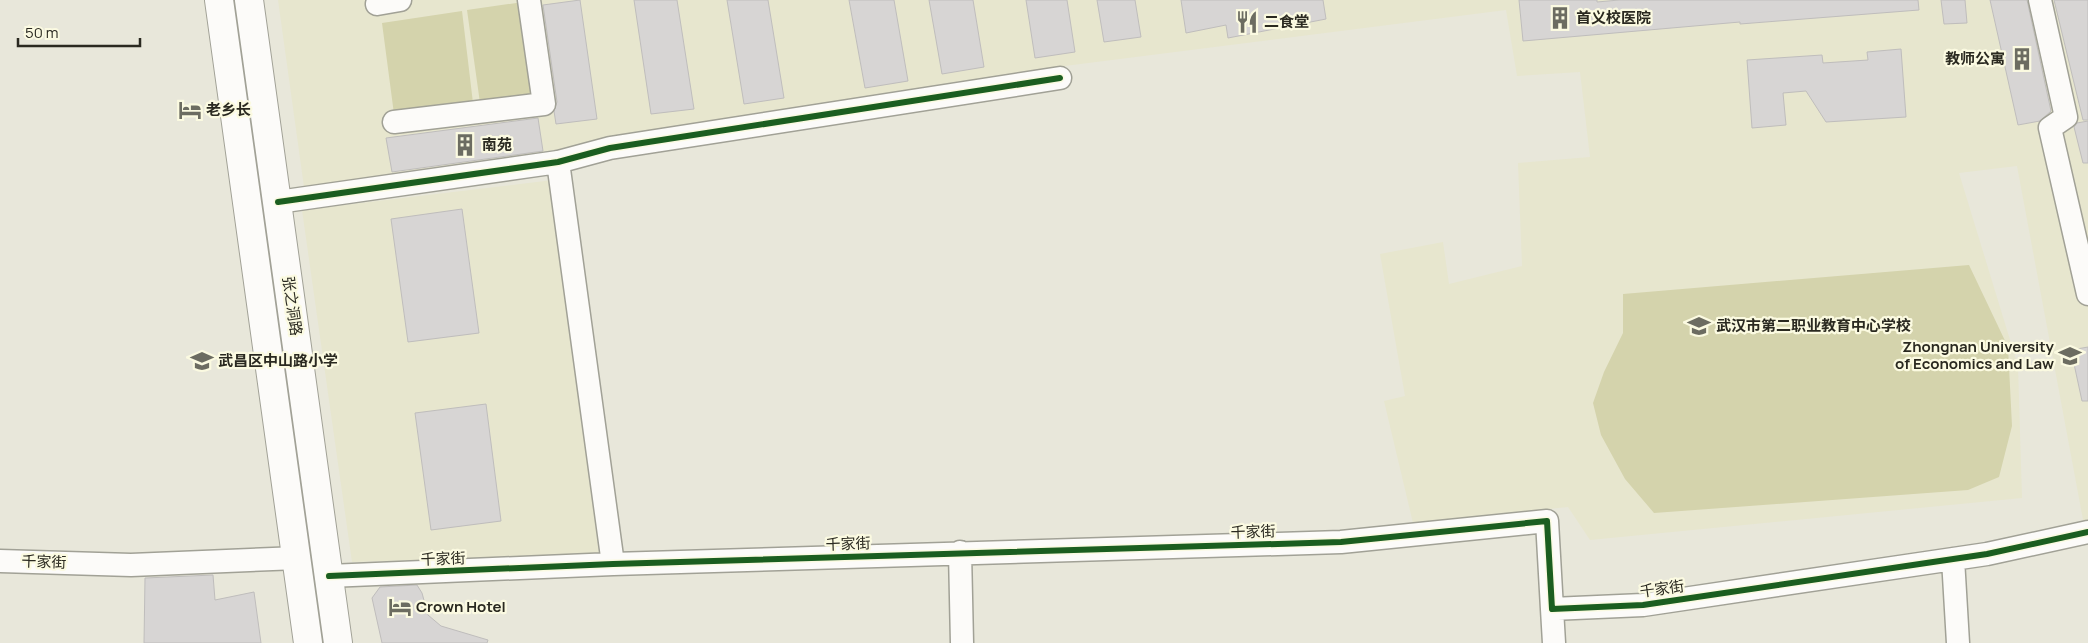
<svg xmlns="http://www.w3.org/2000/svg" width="2088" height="643" font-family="Manrope,'Noto Sans SC',sans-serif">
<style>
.built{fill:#e7e6ce}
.green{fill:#d4d3ac}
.building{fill:#d7d5d4;stroke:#bfbdbc}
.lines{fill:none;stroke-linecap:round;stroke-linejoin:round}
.minor-casing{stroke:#a1a196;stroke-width:25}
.major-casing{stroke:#a1a196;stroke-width:30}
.minor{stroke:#fcfbf9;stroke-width:22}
.major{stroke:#fcfbf9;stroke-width:28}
.cycleway-casing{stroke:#fbfae1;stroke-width:9}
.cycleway{stroke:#1b5e20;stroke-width:6}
.labels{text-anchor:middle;stroke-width:4.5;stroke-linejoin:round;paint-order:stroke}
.poi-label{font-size:15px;font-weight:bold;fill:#2a2920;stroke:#fbfae1;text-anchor:start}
.street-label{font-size:15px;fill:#2a2920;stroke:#fbfae1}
</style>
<rect width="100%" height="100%" fill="#e8e7da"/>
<path class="built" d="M278 0H2088V525H2084L2017 166 1959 173 2018 366 2022 498 1590 540 1568 507 1413 523 1384 401 1405 396 1380 254 1443 242 1449 284 1522 266 1518 163 1590 157 1580 72 1517 76 1506 10 1033 70 543 152 304 187Z
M553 180 599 555 352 562 302 210Z"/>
<path class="green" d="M523 2 536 96 480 103 467 10Z
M462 11 473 103 394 114 382 23Z
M1969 265 2008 347 2012 426 1999 477 1968 490 1654 513 1625 479 1601 435 1593 403 1604 372 1623 333V294Z"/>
<path class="building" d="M580 0 597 119 556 124 554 111 557 102 543 5Z
M634 0H677L694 109 651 114Z
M727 0H768L784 98 744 104Z
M849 0H894L908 81 865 88Z
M929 0H973L984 67 942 74Z
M1026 0H1067L1075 52 1035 58Z
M1097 0H1135L1141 37 1104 42Z
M1181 0H1323L1326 19 1228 38 1226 25 1186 33Z
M1519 0H1597V2L1619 0H1918L1919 10 1740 24V22L1523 41Z
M1941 0H1965L1967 23 1944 24Z
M1990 0H2027L2051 111 2040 121 2018 125Z
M2054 0H2088V120H2083Z
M1901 49 1906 117 1826 122 1806 91 1783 93 1786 125 1752 128 1747 60 1822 55 1823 63 1868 60 1867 52Z
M538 118 543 151 392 172 386 138Z
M2088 121V163H2083L2074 127 2077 123Z
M462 209 479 333 408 342 391 219Z
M2088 347V401H2082L2071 350Z
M486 404 501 521 431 530 415 413Z
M213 575 215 600 254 592 261 643H144L145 578Z
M417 585 422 593 428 615 441 626 488 640 487 643H382L372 598 380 587Z"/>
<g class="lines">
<defs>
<path id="minor" d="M2040 0 2066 117 2050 128 2088 294
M377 4 400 0
M394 122 544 104 529 0
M558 162 613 564
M278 202 558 162 610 148 1060 78
M960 552 962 643
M1953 559 1958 643
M0 561 131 565 298 558
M329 576 613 564 1341 542 1547 521 1552 609 1643 605 1987 554 2088 532
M1552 609 1554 643"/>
<path id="major" d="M219 0 308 643
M249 0 338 643"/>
</defs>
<use href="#minor" class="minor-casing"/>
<use href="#major" class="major-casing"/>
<use href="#minor" class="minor"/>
<use href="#major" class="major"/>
<defs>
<path id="cycleway" d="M278 202 558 162 610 148 1060 78
M329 576 613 564 1341 542 1547 521 1552 609 1643 605 1987 554 2088 532"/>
</defs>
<use href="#cycleway" class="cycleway-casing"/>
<use href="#cycleway" class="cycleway"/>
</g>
<defs>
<symbol id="building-bare" viewBox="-9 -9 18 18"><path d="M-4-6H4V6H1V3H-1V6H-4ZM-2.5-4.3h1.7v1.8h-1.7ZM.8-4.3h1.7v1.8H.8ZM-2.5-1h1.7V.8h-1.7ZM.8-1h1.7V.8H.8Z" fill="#6c6c61" stroke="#fbfae1" stroke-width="2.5" paint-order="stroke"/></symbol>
<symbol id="restaurant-bare" viewBox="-9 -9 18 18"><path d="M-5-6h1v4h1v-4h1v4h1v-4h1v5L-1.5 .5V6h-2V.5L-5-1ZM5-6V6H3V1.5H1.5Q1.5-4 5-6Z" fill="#6c6c61" stroke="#fbfae1" stroke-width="2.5" paint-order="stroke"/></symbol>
<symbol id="hotel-bare" viewBox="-9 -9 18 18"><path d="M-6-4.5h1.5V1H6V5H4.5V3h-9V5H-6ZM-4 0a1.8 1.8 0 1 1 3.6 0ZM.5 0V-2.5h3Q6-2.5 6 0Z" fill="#6c6c61" stroke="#fbfae1" stroke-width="2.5" paint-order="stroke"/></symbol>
<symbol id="university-bare" viewBox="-9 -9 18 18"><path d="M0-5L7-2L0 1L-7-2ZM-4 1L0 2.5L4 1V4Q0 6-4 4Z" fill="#6c6c61" stroke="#fbfae1" stroke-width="2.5" paint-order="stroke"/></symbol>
<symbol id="school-bare" viewBox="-9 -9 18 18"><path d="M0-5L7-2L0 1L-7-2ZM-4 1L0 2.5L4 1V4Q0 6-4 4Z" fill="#6c6c61" stroke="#fbfae1" stroke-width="2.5" paint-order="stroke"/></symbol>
</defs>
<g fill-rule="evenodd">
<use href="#building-bare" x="1544" y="2" width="32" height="32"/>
<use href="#restaurant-bare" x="1231" y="6" width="32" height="32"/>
<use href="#building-bare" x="2006" y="43" width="32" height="32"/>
<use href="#hotel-bare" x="174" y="94" width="32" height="32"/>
<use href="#building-bare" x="449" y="129" width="32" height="32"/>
<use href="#university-bare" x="1683" y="310" width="32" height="32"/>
<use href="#university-bare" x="2054" y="340" width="32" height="32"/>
<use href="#school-bare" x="186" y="345" width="32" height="32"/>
<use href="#hotel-bare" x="384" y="591" width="32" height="32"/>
</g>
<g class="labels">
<g class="poi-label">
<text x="1576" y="23">首义校医院</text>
<text x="1264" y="27">二食堂</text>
<text x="2005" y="64" text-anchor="end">教师公寓</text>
<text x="206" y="115">老乡长</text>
<text x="482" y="150">南苑</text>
<text x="1716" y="331">武汉市第二职业教育中心学校</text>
<text x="2054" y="352" text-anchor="end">Zhongnan University<tspan x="2054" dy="17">of Economics and Law</tspan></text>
<text x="218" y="366">武昌区中山路小学</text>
<text x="416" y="612">Crown Hotel</text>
</g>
<g class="street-label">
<text transform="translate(292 306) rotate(82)" y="5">张之洞路</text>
<text transform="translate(1253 532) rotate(-2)" y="5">千家街</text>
<text transform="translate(848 544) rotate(-2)" y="5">千家街</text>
<text transform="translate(443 559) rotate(-2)" y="5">千家街</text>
<text transform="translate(44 562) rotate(2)" y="5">千家街</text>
<text transform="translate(1662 589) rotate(-8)" y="5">千家街</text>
</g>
</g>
<path d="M18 38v8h122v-8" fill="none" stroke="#2a2920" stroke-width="2.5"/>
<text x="25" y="38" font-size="15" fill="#2a2920" stroke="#fbfae1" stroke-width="4" paint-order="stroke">50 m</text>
</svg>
